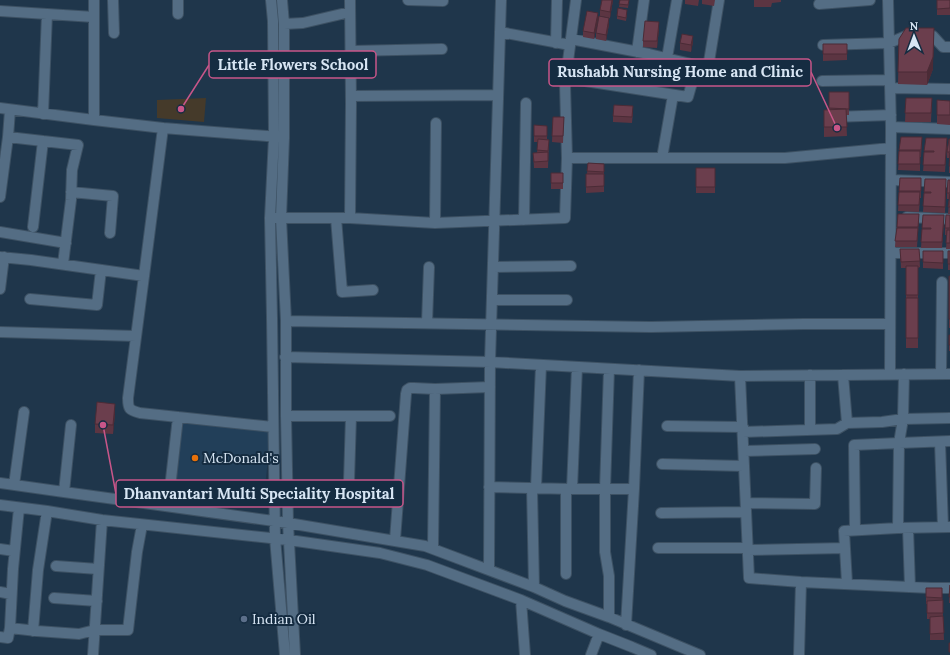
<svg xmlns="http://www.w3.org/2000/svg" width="950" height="655" font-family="Lora,serif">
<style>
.built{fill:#223f59}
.education{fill:#453a2a}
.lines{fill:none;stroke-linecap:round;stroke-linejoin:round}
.minor-casing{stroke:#3d5163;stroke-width:12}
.minor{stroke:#546d84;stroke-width:10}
.wall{fill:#5c3542}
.shaded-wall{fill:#4b2b36}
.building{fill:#6b3e4d;stroke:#4b2b36}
.food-dot{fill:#e8710a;stroke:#152c41;stroke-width:1.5}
.service-dot{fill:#5c6f8a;stroke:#152c41;stroke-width:1.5}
.labels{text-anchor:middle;stroke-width:4;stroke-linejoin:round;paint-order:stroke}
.poi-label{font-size:14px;fill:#d7e5f3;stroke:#152c41;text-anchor:start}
.leader{fill:none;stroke:#c85689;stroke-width:1.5}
.callout-dot{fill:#c85689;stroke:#152c41;stroke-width:1.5}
.callout{fill:#152c41;stroke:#c85689;stroke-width:1.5}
.callout-label{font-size:15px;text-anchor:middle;font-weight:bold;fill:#d7e5f3}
</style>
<rect width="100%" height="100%" fill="#1f364b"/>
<path class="built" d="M181 421 271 431 263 506 173 496Z"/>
<path class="education" d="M206 98 204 122 157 118V100Z"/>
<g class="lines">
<defs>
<path id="minor" d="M113 0 114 33
M178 0V14
M271 0 273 21 274 137 270 218 272 318 275 538 285 655
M282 0 284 24V138L281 218 286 321V416L288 523 295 655
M408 0 443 1
M576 0 565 84 567 158H785L891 148
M888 0 891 127 890 375
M819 4 870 0
M0 11 94 17
M284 24 303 23 350 12
M500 32 570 45
M571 39 649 54 708 68 719 0
M556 43 557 0
M823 45 889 43 908 35 933 36 943 47H950
M351 51 442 49
M637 52 644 0
M667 58 677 0
M708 68 735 69
M566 78 688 97 697 65
M822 81 890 80
M890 88 950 89
M351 96 498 95
M0 108 94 120 163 128 280 137
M10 110 8 137 78 145 72 170 71 200 63 264
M43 114 47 14
M833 117 891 115
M94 120V0
M891 127 950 129
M163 128 144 276 128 398C128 409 129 410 140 413L273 427
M662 158 673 95
M891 180 950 182
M71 192 113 196 110 233
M0 197 8 137
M907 217 950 219
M276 218H350L435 223 565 218 567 158
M336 218 342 292 373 290
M350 218 351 104 350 0
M524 220 526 103
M435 223 436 123
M33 227 43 141
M0 232 66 243
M891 253H950
M0 257 31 260 144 276
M493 267 571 266
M0 289 4 257
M30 299 97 305 101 270
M492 300H567
M286 321 651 327 804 324H890
M427 323 429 267
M0 332 136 336
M285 357 490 362 740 376 950 374
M941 374 942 282
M810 375V430
M740 376 749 578 801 582 931 588H950
M286 416H390
M847 423 882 422 903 419 904 374
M667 426 743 427
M743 432 837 429 847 423 843 375
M940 442 943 527
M744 451 815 449
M662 464 744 466
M349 481 351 416
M0 483 64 492 288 523 425 546 534 587 565 601 609 617 700 655
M14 485 24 412
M489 487 572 489 577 367
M532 488 534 587
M536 488 541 365
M572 489H634L626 625
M634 489 639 370
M64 492 71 425
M746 503 815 504 816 468
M0 505 47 511 102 520 289 540 380 553 427 565 521 600 599 634 632 647 651 655
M168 506 178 417
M19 508 13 569 10 628 37 631 79 634 95 630H128L137 552 142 525
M661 513 746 512
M898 528 899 443 950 441
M908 528 910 587
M855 530 854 445 899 443 903 419 950 418
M395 540 406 394 407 390 410 388H414L435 389 490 387
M433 548 435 389
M658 548H748
M0 549 14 551
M748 550 845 548
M56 566 98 569
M489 569 490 362 501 0
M566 574V489
M847 583 844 531 898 528 950 527
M0 592 11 594
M54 598 97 601
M521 600 525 655
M609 617V576L605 552V489L609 369
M33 631 38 570 47 511
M0 637 8 638 10 628
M93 655 102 520
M591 655 599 634
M799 655 801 582"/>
</defs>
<use href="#minor" class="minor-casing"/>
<use href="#minor" class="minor"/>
</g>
<path class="wall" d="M613 0 610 18 600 16V10Z
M620 0H629L628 8 619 7Z
M685 0H699L698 6 685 4Z
M702 0H715L714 6 702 4Z
M754 0H781V2L772 3 771 7H754Z
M937 0H950V15H937Z
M627 13 626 21 617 19V16Z
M598 19 594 39 583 37V31Z
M609 24 606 41 596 39V33Z
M659 28 657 48 643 47V41Z
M899 39 933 69 927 85 898 84Z
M693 42 691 52 680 50V43Z
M823 44H847V60L823 61Z
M849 92V115H846L847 136 824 137V110H829V108Z
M906 98H932L931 122H905Z
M950 101V125L937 124V115Z
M633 112 632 123 613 122V116Z
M553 117H564L563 143 552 142Z
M534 125 547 126V139L549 140 548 168H534L533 153H537L538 142H534Z
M901 137H922L921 157H920V171L898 170Z
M926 138 947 144 945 172 923 171Z
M950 139V173H949V158H947V152Z
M588 163 604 164V192L586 193V174H587Z
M696 168H715V193H696Z
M551 173H563V189H551Z
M900 178H921V198H920L919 212 898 211Z
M925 179 946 185 945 213 923 212Z
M950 180V214H948L949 199H947V193Z
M898 214H919L918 233 917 247H895Z
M923 215 944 221 942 248H921Z
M950 215V249H946L947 235H945V228Z
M900 249H919L920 267 918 268V348H906V268H901Z
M923 251H943V269L923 268Z
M948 251H950V270H948Z
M949 276H950V328H949Z
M949 335H950V351H949Z
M115 413 113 434 95 433V424Z
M950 585V603H949Z
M926 588H942L943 616 944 640H930V619H927V604H926Z"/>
<path class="shaded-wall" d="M612 0H613L610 18V12Z
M598 13V19L594 39V33Z
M609 18V24L606 41V35Z
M659 22V28L657 48V41Z
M934 28 933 69 927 85V72Z
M693 36V42L691 52V45Z
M115 404V413L113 434V425Z"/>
<path class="building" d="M602 0H612L610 12 600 10Z
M620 0H629L628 5 619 4Z
M937 0H950V8L937 9Z
M618 8 627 10 626 18 617 16Z
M587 11 598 13 594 33 583 31Z
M599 16 609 18 606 35 596 33Z
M645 21 659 22 657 41H643Z
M906 28H934L933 57 927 72H898L899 39Z
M682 34 693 36 691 45 680 43Z
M823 44H847V54H823Z
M829 92H849V109L829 108Z
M906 98H932L931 113H905Z
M937 100 950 101V115H937Z
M614 105 633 106 632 117 613 116Z
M846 109 847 127H824V110Z
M553 117H564L563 136H552Z
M534 125 547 126V136H534Z
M901 137H922L921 150H899Z
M926 138H947L945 165H923L924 152H934V151H924Z
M538 139 549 140 548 151 537 150Z
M949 139H950V152H947Z
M899 151H920V164H898Z
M548 152V161L534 162 533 153Z
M950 153V166H949Z
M588 163 604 164V172L587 171Z
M696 168H715V187H696Z
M551 173H563V183H551Z
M586 174H604V186L586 187Z
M900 178H921V191H899Z
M925 179H946L945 207 923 206 924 193H931V192H924Z
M948 180H950V193H947Z
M899 192H920L919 205H898Z
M950 194V207H948Z
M898 214H919L918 227H897Z
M923 215H944L942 242H921L922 229H931V228H922Z
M946 215H950V228H945Z
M897 228H918L917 241H895Z
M947 230H950V243H946Z
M900 249H919L920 261 901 262Z
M923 251H943V263L923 262Z
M948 251H950V264H948Z
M906 266H918V295H906Z
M949 276H950V319H949Z
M906 298H918V338H906Z
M949 335H950V345H949Z
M97 402 115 404 113 425 95 424Z
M950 585V597H949Z
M926 588H942V598L926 597Z
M943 600V613H927V601Z
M943 616 944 633 930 634V617Z
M949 643H950V652H949Z"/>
<circle class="food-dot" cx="195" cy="458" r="4"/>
<circle class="service-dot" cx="244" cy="619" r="4"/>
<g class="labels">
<g class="poi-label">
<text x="203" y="463">McDonald's</text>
<text x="252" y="624">Indian Oil</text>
</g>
</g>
<path class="leader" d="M181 109L209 65M837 128L811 72M103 425L116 494"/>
<g class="callout-dot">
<circle cx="181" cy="109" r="4"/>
<circle cx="837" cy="128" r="4"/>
<circle cx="103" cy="425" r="4"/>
</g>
<g class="callout">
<rect x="209" y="51" width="167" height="27" rx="4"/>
<rect x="549" y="59" width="262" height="27" rx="4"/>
<rect x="116" y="480" width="287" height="27" rx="4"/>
</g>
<g class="callout-label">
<text x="293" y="70">Little Flowers School</text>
<text x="680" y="77">Rushabh Nursing Home and Clinic</text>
<text x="259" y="499">Dhanvantari Multi Speciality Hospital</text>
</g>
<g transform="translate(914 36) rotate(359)" stroke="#152c41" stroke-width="3" paint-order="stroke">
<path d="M0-3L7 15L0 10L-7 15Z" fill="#d7e5f3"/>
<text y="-6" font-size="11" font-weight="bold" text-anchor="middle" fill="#d7e5f3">N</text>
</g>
</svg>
